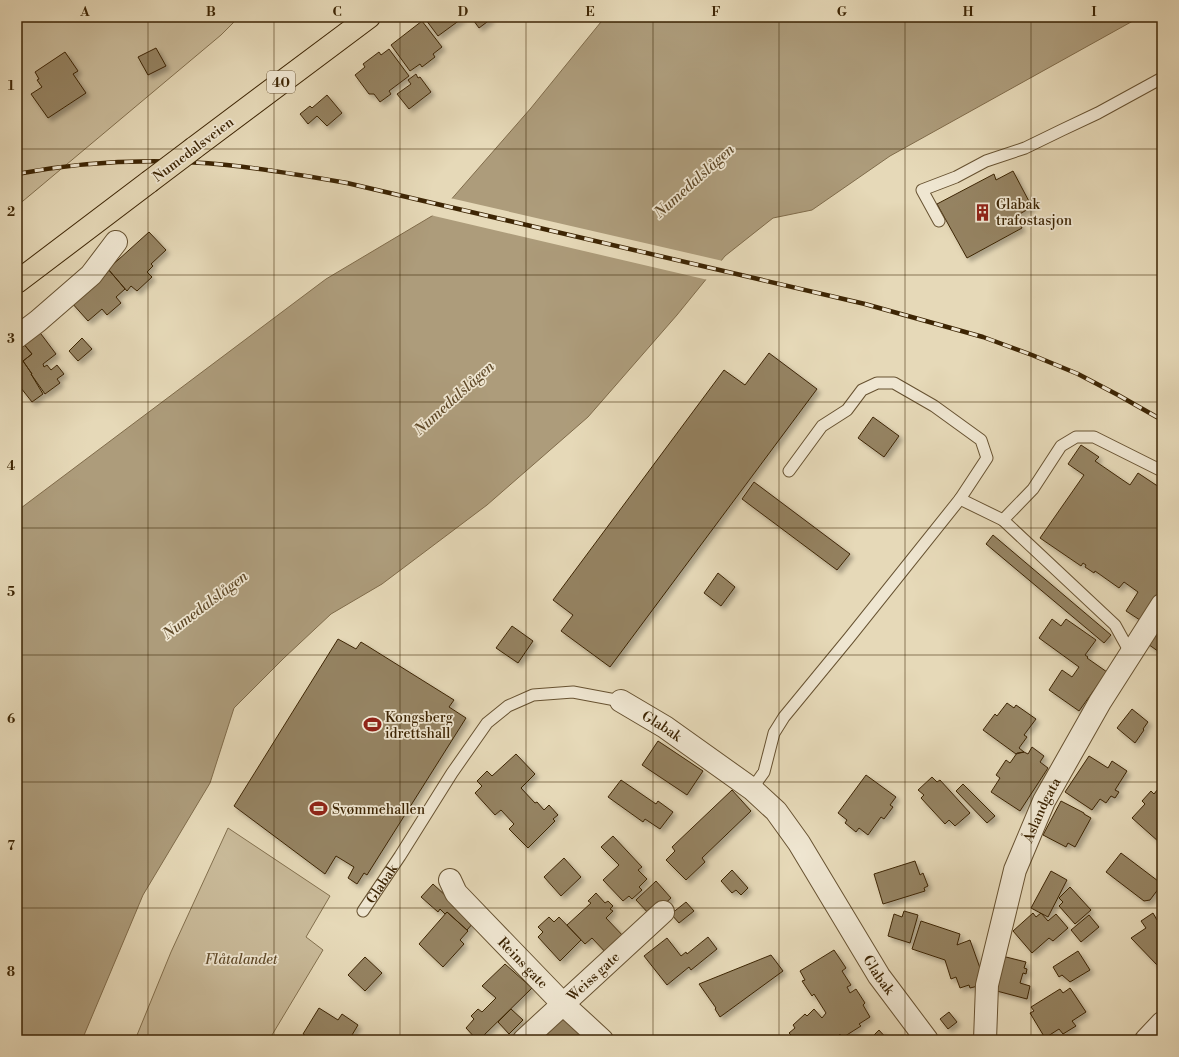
<svg xmlns="http://www.w3.org/2000/svg" width="1179" height="1057" font-family="'Libre Bodoni',serif">
<style>
.green{fill:#c9ba99;stroke:#83704e}
.water{fill:#ad9c7b;stroke:#806c4b}
.pier{fill:#e6d9b8}
.building{fill:#958362;stroke:#3d2504;filter:url(#shadow)}
.lines{fill:none;stroke-linecap:round;stroke-linejoin:round}
.service-casing{stroke:#675231;stroke-width:13}
.minor-casing{stroke:#675231;stroke-width:24}
.primary-casing{stroke:#3d2504;stroke-width:24}
.service{stroke:#efe6d1;stroke-width:11}
.minor{stroke:#efe6d1;stroke-width:22}
.primary{stroke:#e6d9b8;stroke-width:22}
.rail-casing{stroke:#3d2504;stroke-width:4.5}
.rail{stroke:#efe6d1;stroke-width:3;stroke-dasharray:9;stroke-linecap:butt}
.primary-bridge-casing{stroke:#3d2504;stroke-width:24;stroke-linecap:butt}
.primary-bridge{stroke:#e6d9b8;stroke-width:22}
.grid{fill:none;stroke:#3d2504;stroke-width:1;stroke-opacity:0.55}
.labels{text-anchor:middle;stroke-width:3.5;stroke-linejoin:round;paint-order:stroke}
.shield{fill:#efe6d1;stroke:#725f42;stroke-width:1}
.shield-label{font-size:13px;font-weight:bold;fill:#3d2504}
.street-label{font-size:14px;fill:#3d2504;stroke:#efe6d1}
.poi-label{font-size:14px;fill:#3d2504;stroke:#efe6d1;text-anchor:start}
.park-label{font-size:14px;font-style:italic;fill:#604a29;stroke:#efe6d1}
.water-label{font-size:15px;font-style:italic;fill:#5f4928;stroke:#efe6d1}
.neatline{fill:none;stroke:#3d2504;stroke-width:1.5}
.grid-label{font-size:13px;text-anchor:middle;font-weight:bold;fill:#3d2504}
</style>
<defs>
<filter id="shadow"><feDropShadow dx="3.5" dy="3.5" stdDeviation="2" flood-color="#0004"/></filter>
</defs>
<rect width="100%" height="100%" fill="#e6d9b8"/>
<filter id="stains"><feTurbulence type="fractalNoise" baseFrequency=".005" numOctaves="4"/><feColorMatrix values="0 0 0 0 .2 0 0 0 0 .09 0 0 0 0 .02 0 0 0 .5 -.17"/></filter>
<radialGradient id="worn" r=".72"><stop offset=".6" stop-color="#630" stop-opacity="0"/><stop offset="1" stop-color="#630" stop-opacity=".3"/></radialGradient>
<path class="green" d="M17 17H239L221 35 17 206Z
M228 828 330 896 306 937 323 950 269 1040H135L171 952Z"/>
<path class="water" d="M605 17H1140L890 156 812 210 773 218 725 256 677 315 588 417 487 505 382 584 331 614 284 658 234 708 210 783 143 895 82 1040H17V511L326 279 442 210 531 108Z"/>
<path class="pier" d="M450 198 723 261 708 280 430 215 441 209Z"/>
<path class="building" d="M429 17H464L438 36 426 20Z
M471 17H490L491 19 479 28Z
M422 21 442 47 433 54 435 57 422 67 420 64 410 71 391 45Z
M156 48 166 66 148 75 138 57Z
M389 49 409 76 389 91 391 94 380 102 374 94H369L355 75 365 67 363 64 379 52 381 55Z
M65 52 78 71 73 74 86 93 48 118 31 94 42 87 37 80 39 79 35 72Z
M416 74 418 78 420 77 431 92 409 109 397 94 411 84 408 80Z
M327 95 342 113 327 126 317 116 308 124 300 114 310 106 312 108Z
M1013 171 1032 207 1016 216 1022 228 967 258 937 204 994 174 996 180Z
M149 232 166 250 151 264 153 266 147 272 152 277 137 291 131 286 127 291 108 269Z
M108 269 125 289 116 297 121 303 107 315 102 309 88 321 71 302Z
M38 330 56 354 43 364 44 367 47 365 51 370 57 365 64 374 57 379 60 383 45 394 31 374H32L23 361 32 354 22 342Z
M82 338 92 349 78 361 69 351Z
M22 342 32 354 23 361 32 374H31L43 394 32 402 17 383V346Z
M769 353 817 389 610 667 561 631 573 615 553 600 724 370 745 385Z
M873 417 899 436 884 457 858 438Z
M1081 445 1099 457 1095 461 1130 485 1138 473 1162 489V595L1143 622 1126 611 1138 592 1124 582 1119 588 1095 571 1094 573 1085 567 1086 565 1083 563 1081 566 1040 538 1084 475 1068 464Z
M754 482 850 554 837 570 742 499Z
M993 535 1111 635 1104 643 986 544Z
M718 573 735 587 721 606 704 593Z
M1052 619 1061 626 1066 619 1096 640 1085 655 1088 657 1087 658 1107 672 1079 711 1049 690 1062 670 1072 677 1079 667 1039 638Z
M1162 619V654L1145 642Z
M512 626 533 641 518 663 496 648Z
M338 639 356 649 361 642 454 700 449 707 466 718 367 875 364 873 357 884 348 878 354 867 336 856 325 874 234 806Z
M1007 703 1014 708 1016 705 1036 719 1024 735 1027 737 1019 748 1024 752 1016 754 983 730 995 714 997 716Z
M1132 709 1148 722 1143 729 1144 730 1135 743 1117 728Z
M658 741 703 771 687 795 642 765Z
M1032 747 1044 756 1040 762 1048 768 1020 811 991 792 1000 778 996 775 1006 760 1010 763 1017 753 1024 752 1028 754Z
M516 754 535 774 521 788 535 803 537 802 544 810 549 805 558 815 553 819 555 821 528 848 509 829 514 824 501 810 495 815 475 793 482 786 477 781 487 771 492 776Z
M1089 756 1108 768 1112 761 1127 771 1115 790 1119 792 1115 798 1111 796 1106 803 1100 799 1092 810 1065 792Z
M866 775 896 797 890 805 893 807 884 819 881 817 868 835 859 828 856 832 845 823 847 820 838 813Z
M932 777 937 782 940 780 970 813 955 826 949 820 945 824 921 798 924 795 918 790Z
M621 780 656 804 658 801 673 812 660 829 645 819 643 822 608 797Z
M963 784 995 816 987 823 956 791Z
M1161 785 1162 839 1159 842 1132 818 1145 804 1142 801 1151 791 1154 794Z
M732 790 751 811 702 858 705 862 686 880 666 860 675 851 672 847Z
M1061 801 1084 813V814L1091 818 1075 847 1068 843 1066 847 1043 835Z
M613 836 642 867 638 870 647 879 639 887 642 890 632 899 629 896 623 901 603 880 619 865 601 847Z
M1121 853 1162 884 1150 900 1144 901 1106 872Z
M564 858 581 877 561 896 544 877Z
M915 861 920 875 923 873 928 886 924 888 925 891 883 904 874 874Z
M732 870 748 888 741 895 736 890 732 893 721 881Z
M1051 871 1067 880 1048 917 1031 908Z
M656 881 671 898 651 916 636 900Z
M433 884 474 922 467 930 447 912 445 914 440 909 438 912 421 897Z
M1070 887 1091 910 1075 924 1059 906 1063 902 1059 898Z
M596 893 605 903 608 901 613 906 610 909 613 911 606 918 626 939 609 956 592 938 585 944 567 925 591 903 588 901Z
M686 902 694 911 679 923 671 914Z
M904 911 918 915 910 943 888 936 894 914 902 917Z
M447 912 468 931 460 940 464 944 443 967 419 944Z
M1033 913 1036 917 1041 913 1048 921 1056 914 1068 928 1053 941 1049 938 1032 953 1013 931Z
M1153 913 1157 920 1162 917V963L1158 966 1131 938 1146 928 1141 921Z
M1089 915 1099 927 1081 942 1071 930Z
M549 917 554 922 559 917 581 940 560 961 538 937 543 932 538 927Z
M921 921 960 934 957 945 970 940 980 968 978 986 970 988 969 985 960 988 956 977 951 979 945 960 912 949Z
M708 937 717 949 691 970 689 967 667 985 644 956 667 938 681 956 686 952 687 954Z
M834 950 846 968 842 971 851 985 847 987 850 993 856 989 865 1003 863 1005 870 1017 859 1024 861 1026 842 1038 840 1034 839 1035 843 1040H790L793 1037 789 1033 795 1028 793 1025 805 1014 807 1016 814 1009 822 1018 826 1013 814 994 812 996 802 981 805 980 800 971Z
M1078 951 1090 970 1070 982 1062 975 1059 977 1053 967Z
M771 955 783 971 720 1017 715 1009 716 1008 699 984Z
M1002 956 1026 962 1024 968 1027 969 1026 974 1023 973 1020 983 1030 986 1027 999 993 990Z
M365 957 382 973 365 991 348 975Z
M505 964 532 988 479 1040H477L466 1028 474 1019 471 1016 478 1009 482 1012 496 998 482 986Z
M1070 988 1086 1012 1072 1021 1076 1026 1063 1034 1059 1029 1045 1038 1030 1013 1034 1011 1031 1007 1060 989 1063 993Z
M319 1008 338 1020 342 1014 358 1025 349 1040H313L303 1034Z
M511 1009 523 1020 509 1034 498 1022Z
M949 1012 957 1022 948 1029 940 1019Z
M560 1014 588 1040H533Z
M879 1030 888 1040H869Z"/>
<g class="lines">
<defs>
<g id="service">
<path d="M939 221 922 190 956 177 986 161 1025 148 1062 130 1098 113 1162 78"/>
<path d="M960 499 1003 520"/>
<path d="M1131 654 1115 625 1003 520 1033 489 1061 446 1076 437H1094L1162 471"/>
<path d="M752 789 764 772 774 733 784 717 849 638 960 499 987 458 981 440 934 406 894 383H877L862 390 847 410 822 426 789 471"/>
<path id="s1" d="M363 911 400 856 452 773 487 723 508 706 533 695 573 692 621 701"/>
</g>
<g id="minor">
<path d="M17 337 38 321 91 275 116 242"/>
<path id="s2" d="M621 701 665 727 752 789 776 811 799 843 879 976 927 1040"/>
<path id="s3" d="M450 880 456 893 564 1005 602 1040"/>
<path id="s4" d="M524 1040 663 912"/>
<path id="s5" d="M985 1040 987 985 1015 870 1044 801 1100 702 1162 605"/>
<path d="M1146 1040 1162 1023"/>
</g>
<path id="primary" d="M194 148 369 17
M17 282 149 182"/>
</defs>
<use href="#service" class="service-casing"/>
<use href="#minor" class="minor-casing"/>
<use href="#primary" class="primary-casing"/>
<use href="#service" class="service"/>
<use href="#minor" class="minor"/>
<use href="#primary" class="primary"/>
<defs>
<path id="rail" d="M17 174C85 161 157 158 227 165 267 169 307 176 347 183L865 304 983 337 1032 355 1078 374 1118 395 1162 420"/>
</defs>
<use href="#rail" class="rail-casing"/>
<use href="#rail" class="rail"/>
<defs>
<path id="primary-bridge" d="M149 182 194 148"/>
</defs>
<use href="#primary-bridge" class="primary-bridge-casing"/>
<use href="#primary-bridge" class="primary-bridge"/>
</g>
<path class="grid" d="M148 17V1040M274 17V1040M400 17V1040M526 17V1040M653 17V1040M779 17V1040M905 17V1040M1031 17V1040M17 149H1162M17 275H1162M17 402H1162M17 528H1162M17 655H1162M17 782H1162M17 908H1162"/>
<defs>
<symbol id="building-bare" viewBox="-9 -9 18 18"><path d="M-4-6H4V6H1V3H-1V6H-4ZM-2.5-4.3h1.7v1.8h-1.7ZM.8-4.3h1.7v1.8H.8ZM-2.5-1h1.7V.8h-1.7ZM.8-1h1.7V.8H.8Z" fill="#8f2418" stroke="#efe6d1" stroke-width="2.5" paint-order="stroke"/></symbol>
<symbol id="stadium-bare" viewBox="-9 -9 18 18"><path d="M0-5a6.5 5 0 1 0 0 10a6.5 5 0 1 0 0-10ZM-3.5-1.8h7v3.6h-7Z" fill="#8f2418" stroke="#efe6d1" stroke-width="2.5" paint-order="stroke"/></symbol>
</defs>
<g fill-rule="evenodd">
<use href="#building-bare" x="970" y="200" width="25" height="25"/>
<use href="#stadium-bare" x="360" y="712" width="25" height="25"/>
<use href="#stadium-bare" x="306" y="796" width="25" height="25"/>
</g>
<g class="labels">
<rect class="shield" x="267" y="71" width="28" height="22" rx="3"/>
<g class="shield-label">
<text x="281" y="87">40</text>
</g>
<g class="street-label">
<text transform="translate(193 149) rotate(-37)" y="5">Numedalsveien</text>
<text dy="5" stroke="none"><textPath href="#s2" startOffset="48">Glabak</textPath></text>
<text dy="5" stroke="none"><textPath href="#s5" startOffset="239">Åslandgata</textPath></text>
<text dy="5" stroke="none"><textPath href="#s1" startOffset="33">Glabak</textPath></text>
<text dy="5" stroke="none"><textPath href="#s3" startOffset="111">Reins gate</textPath></text>
<text dy="5" stroke="none"><textPath href="#s2" startOffset="384">Glabak</textPath></text>
<text dy="5" stroke="none"><textPath href="#s4" startOffset="94">Weiss gate</textPath></text>
</g>
<g class="poi-label">
<text x="996" y="209">Glabak<tspan x="996" dy="16">trafostasjon</tspan></text>
<text x="385" y="722">Kongsberg<tspan x="385" dy="16">idrettshall</tspan></text>
<text x="332" y="814">Svømmehallen</text>
</g>
<g class="park-label">
<text x="241" y="964">Flåtalandet</text>
</g>
<g class="water-label">
<text transform="translate(694 181) rotate(-42)" y="5">Numedalslågen</text>
<text transform="translate(454 398) rotate(-42)" y="5">Numedalslågen</text>
<text transform="translate(205 605) rotate(-37)" y="5">Numedalslågen</text>
</g>
</g>
<rect width="1179" height="1057" fill="none" stroke="#e6d9b8" stroke-width="44"/>
<rect x="22" y="22" width="1135" height="1013" class="neatline"/>
<g class="grid-label">
<text x="85" y="16">A</text>
<text x="211" y="16">B</text>
<text x="337" y="16">C</text>
<text x="463" y="16">D</text>
<text x="590" y="16">E</text>
<text x="716" y="16">F</text>
<text x="842" y="16">G</text>
<text x="968" y="16">H</text>
<text x="1094" y="16">I</text>
<text x="11" y="90">1</text>
<text x="11" y="216">2</text>
<text x="11" y="343">3</text>
<text x="11" y="470">4</text>
<text x="11" y="596">5</text>
<text x="11" y="723">6</text>
<text x="11" y="850">7</text>
<text x="11" y="976">8</text>
</g>
<rect width="100%" height="100%" filter="url(#stains)"/>
<rect width="100%" height="100%" fill="url(#worn)"/>
</svg>
